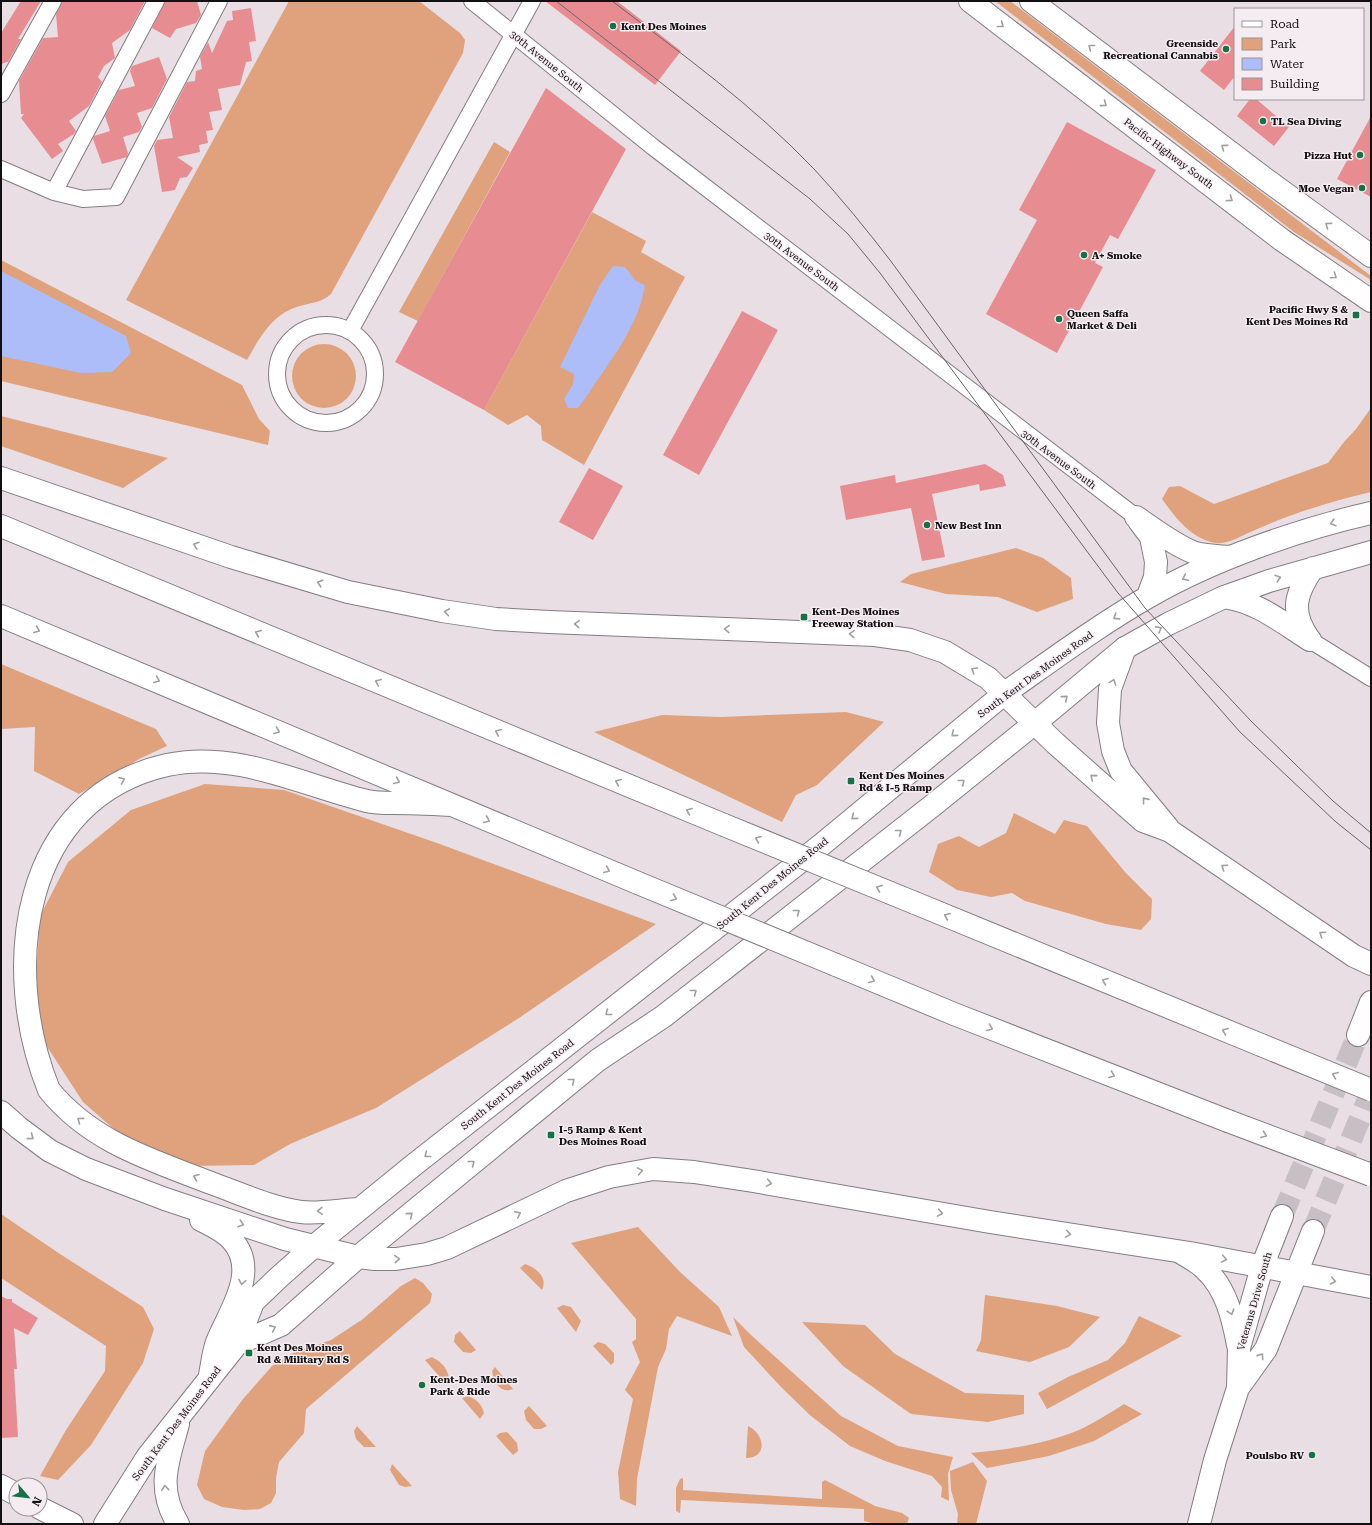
<svg xmlns="http://www.w3.org/2000/svg" width="1372" height="1525" font-family="'Roboto Serif',serif">
<style>
.green{fill:#dfa27d}
.water{fill:#acbdf9}
.building{fill:#e78d92}
.lines{fill:none;stroke-linecap:round;stroke-linejoin:round}
.secondary-tunnel{stroke:#c8bfc4;stroke-width:22;stroke-dasharray:22 11;stroke-linecap:butt}
.street-casing{stroke:#857d82;stroke-width:18}
.secondary-casing{stroke:#857d82;stroke-width:24}
.primary-casing{stroke:#857d82;stroke-width:24}
.highway-casing{stroke:#857d82;stroke-width:24}
.street{stroke:#fff;stroke-width:16}
.secondary{stroke:#fff;stroke-width:22}
.primary{stroke:#fff;stroke-width:22}
.highway{stroke:#fff;stroke-width:22}
.tram{stroke:#6a6468;stroke-width:1}
.highway-bridge-casing{stroke:#857d82;stroke-width:24;stroke-linecap:butt}
.highway-bridge{stroke:#fff;stroke-width:22}
.oneway{stroke:#a19fa0}
.poi-dot{fill:#167145;stroke:#f5ecf1;stroke-width:1.5}
.labels{text-anchor:middle;stroke-width:3;stroke-linejoin:round;paint-order:stroke}
.poi-label{font-size:10px;font-weight:bold;fill:#131012;stroke:#f5ecf1;text-anchor:start}
.street-label{font-size:10px;fill:#131012;stroke:#f5ecf1}
</style>
<rect width="100%" height="100%" fill="#e8dee4"/>
<path class="green" d="M289 1H419L460 33 465 40 463 53 331 294C321 303 313 302 300 306 273 313 260 337 247 360L126 300Z
M995 1H1010L1371 276V280L1294 232Z
M494 142 510 152 418 321 399 312Z
M592 212 646 241 641 252 685 277 584 465 542 440 541 426 527 415 508 425 484 410Z
M1 260 242 385 259 419 270 431 268 445 1 381Z
M292 376a32 32 0 1 1 64 0a32 32 0 1 1-64 0Z
M1371 408V492C1328 502 1287 515 1246 534 1236 539 1223 546 1211 542 1189 536 1175 517 1162 499L1169 487 1180 486 1214 504 1328 463 1344 442 1356 429Z
M1 416 168 458 123 488 1 446Z
M1016 548 1043 558 1071 578 1073 599 1037 612 998 597 946 594 900 582 911 574Z
M1 664 156 729 167 746 139 759 79 794 34 771 35 727 1 729Z
M846 712 884 722 817 785 796 795 782 822 594 732 662 715 721 717Z
M205 784 284 790 437 843 656 924 519 1018 376 1108 290 1144 254 1165 188 1166 131 1144 83 1102 44 1042 36 982 40 916 68 862 131 810Z
M1014 813 1055 834 1064 820 1087 826 1125 872 1152 899 1151 919 1141 930 1106 924 1025 901 1012 893 991 897 957 890 929 872 938 844 959 836 979 847 1006 833Z
M1 1214 60 1254 143 1307 154 1329 143 1363 91 1445 58 1480 40 1476 66 1430 105 1371 106 1346 1 1278Z
M638 1227 680 1272 719 1307 732 1336 677 1316 669 1329 666 1349 658 1367 637 1479 636 1506 620 1499 618 1472 633 1399 625 1390 640 1362 632 1342 636 1339V1319L571 1243Z
M525 1264C537 1268 548 1278 542 1290L520 1268Z
M415 1278 423 1283 432 1294 430 1303 306 1409 304 1433 279 1462 276 1478V1493L271 1503 260 1509 244 1510 222 1507 204 1499 197 1485 205 1451 243 1399 272 1366 293 1353 331 1340 363 1319 401 1286Z
M985 1295 1057 1306 1100 1317 1069 1347 1030 1362 976 1351 981 1340Z
M563 1305 571 1307 581 1321 576 1332 557 1308Z
M1139 1316 1182 1336 1047 1409 1038 1393 1068 1377 1108 1360 1125 1343Z
M733 1317 751 1335 841 1416 898 1446 953 1457 948 1474 949 1501 941 1497 942 1487 932 1476 885 1461 850 1446 811 1416 782 1388 744 1347Z
M802 1322 865 1325 895 1354 965 1393 1024 1395V1414L988 1422 911 1414 843 1366Z
M460 1331 476 1350 471 1353 463 1352 454 1342 455 1335Z
M598 1342 605 1344 614 1353V1362L611 1365 593 1346Z
M432 1357C441 1362 447 1367 449 1378L445 1383 425 1360Z
M495 1367 513 1389C500 1394 494 1382 492 1371Z
M468 1396C476 1399 482 1404 484 1413L480 1419 462 1398Z
M1124 1404 1142 1414 1094 1441 1049 1456 987 1468 971 1453C1008 1450 1044 1444 1079 1430 1094 1423 1110 1413 1124 1404Z
M529 1406 547 1426 541 1429H534L526 1420 524 1411Z
M357 1426 376 1447H364L356 1439 354 1431Z
M748 1426C765 1434 768 1458 746 1458Z
M507 1432 517 1443 518 1451 513 1455 496 1436 500 1433Z
M973 1462 987 1481 976 1524H957L958 1514 951 1490 950 1471Z
M392 1464 412 1486 405 1487 399 1485 390 1470Z
M683 1478V1490L822 1499V1482L825 1480 875 1506 902 1513 909 1518 907 1524H877L864 1521V1509L681 1500 680 1513 676 1511V1488L680 1479Z"/>
<path class="water" d="M613 266 625 267 636 281 645 285C639 327 607 365 584 400L578 408H568L564 399 573 384 574 374 560 367 600 285Z
M1 271 126 336 131 353 112 372 81 373 1 356Z"/>
<path class="building" d="M21 1H41L18 39H21L8 62 3 63 1 67V33Z
M62 1H145L130 30 112 43 115 58 104 66 98 77 102 82 89 106 69 121 76 131 74 134 58 144 63 151 52 159 21 118 24 114H21L19 81 43 38 58 37 56 14Z
M165 1H197L201 15 196 23 176 29 170 38 152 28Z
M545 1H617L681 51 655 85Z
M251 8 256 41 249 42 252 61 246 62 240 85 218 89 222 110 209 112 213 130 206 131 208 143 199 145 200 152 177 157 193 168 187 177 180 178 175 190 162 192 154 146 157 140 173 138 169 117 187 82 195 81 196 71 202 69 200 57 208 42 212 53 227 21 233 20 232 11Z
M1235 26V76L1224 90 1200 71Z
M159 57 167 79 152 108 137 113 142 127 139 132 123 137 128 153 127 157 102 164 93 139 94 136 110 131 105 116 119 90 135 86 130 71 132 66Z
M546 88 626 149 484 410 395 362Z
M1250 99H1256L1289 127 1274 146 1237 116Z
M1371 116V197L1337 179Z
M1067 122 1156 170 1118 239 1110 235 1095 263 1103 267 1057 353 986 314 1037 220 1019 210Z
M742 311 778 330 699 475 663 455Z
M985 464 1003 475 1006 486 980 491 979 484 932 494 945 557 922 561 911 508 846 520 840 486 895 475 896 483Z
M589 468 623 486 593 540 559 522Z
M1 1296 7 1299H12V1302L38 1318 28 1335 14 1328 17 1369H14L18 1437 1 1438Z"/>
<g class="lines">
<path class="secondary-tunnel" d="M1282 1216 1358 1035
M1313 1231 1371 1092"/>
<defs>
<path id="street" d="M472 1 653 147 1136 517
M1 94 53 1
M1 169 54 192 83 199 116 197 219 1
M54 192 156 1
M277 374a49 49 0 1 1 98 0a49 49 0 1 1-98 0Z
M350 331 532 1
M1310 640 1371 678"/>
<path id="secondary" d="M1358 1035 1371 1002
M1180 1252C1188 1257 1198 1262 1205 1269 1226 1288 1233 1318 1238 1345
M1238 1388 1239 1348 1262 1267 1282 1216
M1 1486 16 1494
M40 1508 72 1524
M1199 1524 1215 1460 1238 1388 1266 1349 1313 1231"/>
<path id="primary" d="M970 1 1282 240 1371 301
M1031 1 1264 178 1371 256
M1136 517C1154 529 1174 545 1195 553 1207 556 1218 556 1230 557
M1139 521 1151 537 1156 562 1155 577 1148 596
M1224 597C1256 601 1283 623 1310 640
M1309 639C1290 612 1295 594 1313 568
M1005 693C1052 660 1099 625 1148 597 1211 560 1300 529 1371 513
M1035 723 1125 648 1168 624 1224 597 1269 581 1371 552"/>
<path id="highway" d="M1 478 231 557 348 592 442 611 496 619 549 622 875 635 910 640 945 652 988 678 1055 743 1143 821 1170 831 1354 956 1371 964
M1 526 724 825
M1 616 638 883
M1125 648 1110 689 1108 723 1113 751 1121 771 1168 828
M915 903 1261 1045
M836 965 954 1014 1228 1121
M1 1112 19 1128 50 1151 86 1169 165 1199 285 1239 358 1257 375 1259H396L427 1254 447 1248 566 1191 609 1177 653 1169 694 1172 753 1181 990 1222 1190 1253 1371 1287
M359 1209C340 1210 319 1214 301 1212 271 1208 239 1193 211 1183 152 1160 91 1142 49 1090 0 969 20 798 167 765 236 750 302 785 367 801 375 803 385 803 393 803 412 803 432 804 451 805
M201 1220C211 1225 224 1231 232 1240 260 1271 229 1312 217 1342 213 1353 212 1365 210 1375
M237 1344 281 1325 358 1257 598 1060 664 1016 932 806 1035 723
M178 1424C168 1461 156 1488 178 1524
M105 1524 148 1456 237 1344 253 1302 278 1278 313 1247 415 1164 820 846 1005 693"/>
</defs>
<use href="#street" class="street-casing"/>
<use href="#secondary" class="secondary-casing"/>
<use href="#primary" class="primary-casing"/>
<use href="#highway" class="highway-casing"/>
<use href="#street" class="street"/>
<use href="#secondary" class="secondary"/>
<use href="#primary" class="primary"/>
<use href="#highway" class="highway"/>
<path class="tram" d="M556 1 810 199 848 234 880 273 1118 593 1240 732 1336 822 1371 850
M612 1C682 54 754 106 814 169 841 198 866 229 890 260L1145 608 1251 721 1333 801 1371 833"/>
<defs>
<path id="highway-bridge" d="M724 825 915 903
M638 883 836 965
M1261 1045 1371 1090
M1228 1121 1371 1175"/>
</defs>
<use href="#highway-bridge" class="highway-bridge-casing"/>
<use href="#highway-bridge" class="highway-bridge"/>
</g>
<defs><path id="oneway-chevron" d="M-2-3.5L2.5 0L-2 3.5" fill="none" stroke-width="1.6" stroke-linecap="round" stroke-linejoin="round"/></defs>
<g class="oneway">
<use href="#oneway-chevron" transform="translate(1001 25) rotate(38)"/>
<use href="#oneway-chevron" transform="translate(1091 47) rotate(-142)"/>
<use href="#oneway-chevron" transform="translate(1104 104) rotate(37)"/>
<use href="#oneway-chevron" transform="translate(1224 147) rotate(-143)"/>
<use href="#oneway-chevron" transform="translate(1230 199) rotate(36)"/>
<use href="#oneway-chevron" transform="translate(1328 225) rotate(-144)"/>
<use href="#oneway-chevron" transform="translate(1334 276) rotate(35)"/>
<use href="#oneway-chevron" transform="translate(1333 523) rotate(163)"/>
<use href="#oneway-chevron" transform="translate(196 545) rotate(-161)"/>
<use href="#oneway-chevron" transform="translate(1185 578) rotate(154)"/>
<use href="#oneway-chevron" transform="translate(1278 578) rotate(-17)"/>
<use href="#oneway-chevron" transform="translate(320 583) rotate(-163)"/>
<use href="#oneway-chevron" transform="translate(447 612) rotate(-172)"/>
<use href="#oneway-chevron" transform="translate(1116 617) rotate(147)"/>
<use href="#oneway-chevron" transform="translate(577 624) rotate(-177)"/>
<use href="#oneway-chevron" transform="translate(727 629) rotate(-178)"/>
<use href="#oneway-chevron" transform="translate(1159 629) rotate(-29)"/>
<use href="#oneway-chevron" transform="translate(37 630) rotate(22)"/>
<use href="#oneway-chevron" transform="translate(258 633) rotate(-157)"/>
<use href="#oneway-chevron" transform="translate(852 634) rotate(-177)"/>
<use href="#oneway-chevron" transform="translate(974 670) rotate(-149)"/>
<use href="#oneway-chevron" transform="translate(157 680) rotate(23)"/>
<use href="#oneway-chevron" transform="translate(378 682) rotate(-157)"/>
<use href="#oneway-chevron" transform="translate(1113 682) rotate(-70)"/>
<use href="#oneway-chevron" transform="translate(1065 698) rotate(-40)"/>
<use href="#oneway-chevron" transform="translate(277 731) rotate(23)"/>
<use href="#oneway-chevron" transform="translate(498 732) rotate(-157)"/>
<use href="#oneway-chevron" transform="translate(954 734) rotate(140)"/>
<use href="#oneway-chevron" transform="translate(1093 777) rotate(-139)"/>
<use href="#oneway-chevron" transform="translate(122 780) rotate(-22)"/>
<use href="#oneway-chevron" transform="translate(397 781) rotate(23)"/>
<use href="#oneway-chevron" transform="translate(618 782) rotate(-157)"/>
<use href="#oneway-chevron" transform="translate(962 782) rotate(-39)"/>
<use href="#oneway-chevron" transform="translate(1145 800) rotate(-129)"/>
<use href="#oneway-chevron" transform="translate(689 811) rotate(-158)"/>
<use href="#oneway-chevron" transform="translate(854 817) rotate(140)"/>
<use href="#oneway-chevron" transform="translate(487 820) rotate(23)"/>
<use href="#oneway-chevron" transform="translate(899 832) rotate(-38)"/>
<use href="#oneway-chevron" transform="translate(758 839) rotate(-158)"/>
<use href="#oneway-chevron" transform="translate(1224 867) rotate(-146)"/>
<use href="#oneway-chevron" transform="translate(607 870) rotate(23)"/>
<use href="#oneway-chevron" transform="translate(879 888) rotate(-158)"/>
<use href="#oneway-chevron" transform="translate(674 898) rotate(22)"/>
<use href="#oneway-chevron" transform="translate(797 912) rotate(-38)"/>
<use href="#oneway-chevron" transform="translate(947 916) rotate(-157)"/>
<use href="#oneway-chevron" transform="translate(1322 934) rotate(-146)"/>
<use href="#oneway-chevron" transform="translate(872 980) rotate(23)"/>
<use href="#oneway-chevron" transform="translate(1105 981) rotate(-158)"/>
<use href="#oneway-chevron" transform="translate(694 992) rotate(-38)"/>
<use href="#oneway-chevron" transform="translate(608 1013) rotate(142)"/>
<use href="#oneway-chevron" transform="translate(990 1028) rotate(21)"/>
<use href="#oneway-chevron" transform="translate(1225 1031) rotate(-158)"/>
<use href="#oneway-chevron" transform="translate(1112 1075) rotate(21)"/>
<use href="#oneway-chevron" transform="translate(1335 1075) rotate(-158)"/>
<use href="#oneway-chevron" transform="translate(572 1081) rotate(-39)"/>
<use href="#oneway-chevron" transform="translate(80 1120) rotate(-143)"/>
<use href="#oneway-chevron" transform="translate(1264 1135) rotate(21)"/>
<use href="#oneway-chevron" transform="translate(31 1137) rotate(36)"/>
<use href="#oneway-chevron" transform="translate(427 1155) rotate(142)"/>
<use href="#oneway-chevron" transform="translate(472 1163) rotate(-39)"/>
<use href="#oneway-chevron" transform="translate(640 1171) rotate(-10)"/>
<use href="#oneway-chevron" transform="translate(196 1177) rotate(-159)"/>
<use href="#oneway-chevron" transform="translate(769 1183) rotate(10)"/>
<use href="#oneway-chevron" transform="translate(320 1211) rotate(177)"/>
<use href="#oneway-chevron" transform="translate(940 1213) rotate(10)"/>
<use href="#oneway-chevron" transform="translate(518 1214) rotate(-26)"/>
<use href="#oneway-chevron" transform="translate(410 1215) rotate(-40)"/>
<use href="#oneway-chevron" transform="translate(241 1224) rotate(18)"/>
<use href="#oneway-chevron" transform="translate(1068 1234) rotate(9)"/>
<use href="#oneway-chevron" transform="translate(397 1259) rotate(-4)"/>
<use href="#oneway-chevron" transform="translate(1224 1259) rotate(10)"/>
<use href="#oneway-chevron" transform="translate(1333 1281) rotate(11)"/>
<use href="#oneway-chevron" transform="translate(242 1282) rotate(99)"/>
<use href="#oneway-chevron" transform="translate(1231 1312) rotate(72)"/>
<use href="#oneway-chevron" transform="translate(273 1328) rotate(-24)"/>
<use href="#oneway-chevron" transform="translate(1261 1356) rotate(-55)"/>
<use href="#oneway-chevron" transform="translate(165 1488) rotate(-96)"/>
</g>
<g class="poi-dot">
<circle cx="613" cy="26" r="4"/>
<circle cx="1226" cy="49" r="4"/>
<circle cx="1263" cy="121" r="4"/>
<circle cx="1360" cy="155" r="4"/>
<circle cx="1362" cy="188" r="4"/>
<circle cx="1084" cy="255" r="4"/>
<rect x="1352" y="311" width="8" height="8" rx="2"/>
<circle cx="1059" cy="319" r="4"/>
<circle cx="927" cy="525" r="4"/>
<rect x="800" y="613" width="8" height="8" rx="2"/>
<rect x="847" y="777" width="8" height="8" rx="2"/>
<rect x="547" y="1131" width="8" height="8" rx="2"/>
<rect x="245" y="1349" width="8" height="8" rx="2"/>
<circle cx="422" cy="1385" r="4"/>
<circle cx="1312" cy="1455" r="4"/>
</g>
<g class="labels">
<g class="poi-label">
<text x="621" y="30">Kent Des Moines</text>
<text x="1218" y="47" text-anchor="end">Greenside<tspan x="1218" dy="12">Recreational Cannabis</tspan></text>
<text x="1271" y="125">TL Sea Diving</text>
<text x="1352" y="159" text-anchor="end">Pizza Hut</text>
<text x="1354" y="192" text-anchor="end">Moe Vegan</text>
<text x="1092" y="259">A+ Smoke</text>
<text x="1348" y="313" text-anchor="end">Pacific Hwy S &amp;<tspan x="1348" dy="12">Kent Des Moines Rd</tspan></text>
<text x="1067" y="317">Queen Saffa<tspan x="1067" dy="12">Market &amp; Deli</tspan></text>
<text x="935" y="529">New Best Inn</text>
<text x="812" y="615">Kent-Des Moines<tspan x="812" dy="12">Freeway Station</tspan></text>
<text x="859" y="779">Kent Des Moines<tspan x="859" dy="12">Rd &amp; I-5 Ramp</tspan></text>
<text x="559" y="1133">I-5 Ramp &amp; Kent<tspan x="559" dy="12">Des Moines Road</tspan></text>
<text x="257" y="1351">Kent Des Moines<tspan x="257" dy="12">Rd &amp; Military Rd S</tspan></text>
<text x="430" y="1383">Kent-Des Moines<tspan x="430" dy="12">Park &amp; Ride</tspan></text>
<text x="1304" y="1459" text-anchor="end">Poulsbo RV</text>
</g>
<g class="street-label">
<text transform="translate(547 61) rotate(39)" y="4">30th Avenue South</text>
<text transform="translate(1169 153) rotate(37)" y="4">Pacific Highway South</text>
<text transform="translate(802 261) rotate(37)" y="4">30th Avenue South</text>
<text transform="translate(1059 459) rotate(37)" y="4">30th Avenue South</text>
<text transform="translate(1035 674) rotate(-36)" y="4">South Kent Des Moines Road</text>
<text transform="translate(772 883) rotate(-39)" y="4">South Kent Des Moines Road</text>
<text transform="translate(517 1084) rotate(-38)" y="4">South Kent Des Moines Road</text>
<text transform="translate(1254 1301) rotate(-74)" y="4">Veterans Drive South</text>
<text transform="translate(176 1423) rotate(-53)" y="4">South Kent Des Moines Road</text>
</g>
</g>
<rect width="1372" height="1525" fill="none" stroke="#131012" stroke-width="4"/>
<rect x="1234" y="8" width="130" height="92" fill="#f5ecf1" stroke="#9b9498"/>
<rect x="1242" y="21" width="20" height="6" fill="#ffffff" stroke="#9b9498"/>
<text x="1270" y="28" font-size="12" fill="#131012">Road</text>
<rect x="1242" y="38" width="20" height="12" fill="#dfa27d" stroke="#9b9498"/>
<text x="1270" y="48" font-size="12" fill="#131012">Park</text>
<rect x="1242" y="58" width="20" height="12" fill="#acbdf9" stroke="#9b9498"/>
<text x="1270" y="68" font-size="12" fill="#131012">Water</text>
<rect x="1242" y="78" width="20" height="12" fill="#e78d92" stroke="#9b9498"/>
<text x="1270" y="88" font-size="12" fill="#131012">Building</text>
<g transform="translate(28 1497) rotate(118)"><circle r="19" fill="#f5ecf1" stroke="#9b9498"/>
<path d="M0-3L7 15L0 10L-7 15Z" fill="#167145"/>
<text y="-6" font-size="11" font-weight="bold" text-anchor="middle" fill="#131012">N</text>
</g>
</svg>
